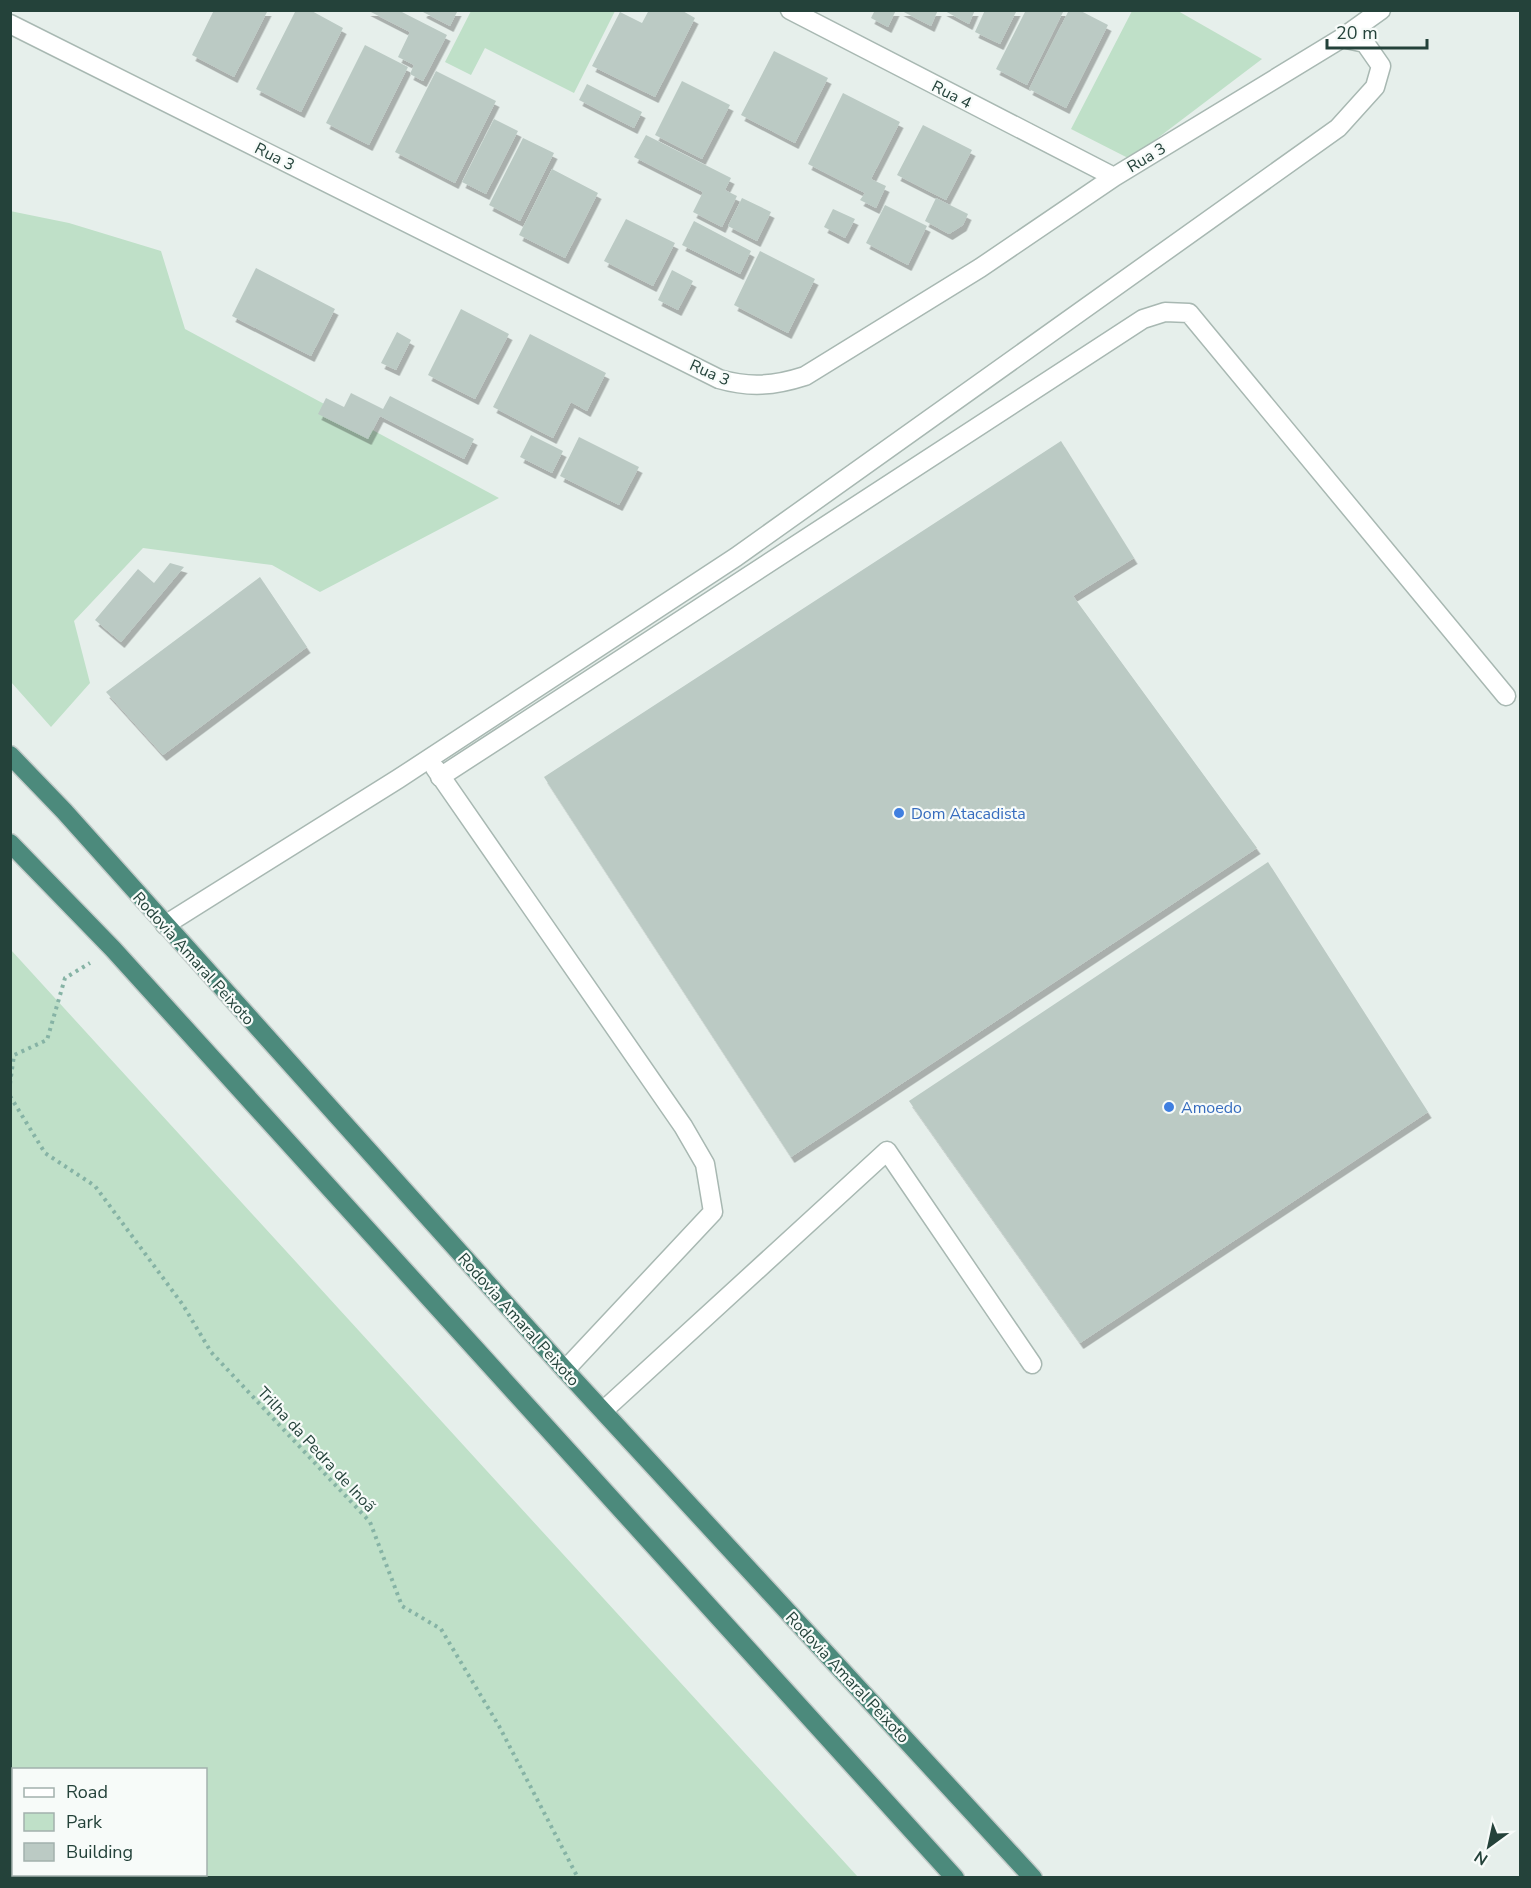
<svg xmlns="http://www.w3.org/2000/svg" width="1531" height="1888" font-family="'Nunito Sans',sans-serif">
<style>
.green{fill:#bfe0c8;fill-rule:evenodd}
.building{fill:#bbcac4;filter:url(#shadow)}
.lines{fill:none;stroke-linecap:round;stroke-linejoin:round}
.service-casing{stroke:#a8b8b2;stroke-width:21}
.minor-casing{stroke:#a8b8b2;stroke-width:21}
.trunk-casing{stroke:#c2cac8;stroke-width:21}
.path{stroke:#86b3a5;stroke-width:4;stroke-dasharray:3 4.5;stroke-linecap:butt}
.service{stroke:#fff;stroke-width:18}
.minor{stroke:#fff;stroke-width:18}
.trunk{stroke:#4c8a7c;stroke-width:18}
.shop-dot{fill:#3f7fe0;stroke:#f7fbf9;stroke-width:2}
.labels{text-anchor:middle;stroke-width:4.5;stroke-linejoin:round;paint-order:stroke}
.street-label{font-size:16px;fill:#24423a;stroke:#f7fbf9}
.shop-label{font-size:16px;fill:#366cbe;stroke:#f7fbf9;text-anchor:start}
</style>
<defs>
<filter id="shadow"><feDropShadow dx="3.5" dy="6" stdDeviation="0" flood-color="#0004"/></filter>
</defs>
<rect width="100%" height="100%" fill="#e6efeb"/>
<path class="green" d="M471 11V10L615 11 574 93 485 48 471 75 445 62Z
M1132 11H1178L1262 59 1130 159 1071 129Z
M10 211 69 223 161 251 185 329 499 498 320 592 272 565 143 548 74 621 90 683 51 727 11 682Z
M10 950H11L858 1877H11ZM14 1770H206V1874H14Z"/>
<path class="building" d="M214 10H268L234 77 192 55Z
M296 10H310L343 28 301 112 256 89Z
M367 10H398L447 35 423 81 410 74 414 65 398 57 410 32Z
M424 10H458L450 26 423 12Z
M649 10H681L695 18 655 97 592 66 620 12 642 23Z
M875 10H896L888 27 871 18Z
M900 10H938L931 26Z
M943 10H975L969 24Z
M985 10H1017L1000 44 975 32Z
M1026 10H1064L1027 85 996 69Z
M1069 10H1079L1108 25 1066 108 1029 89Z
M365 45 408 67 369 145 326 123Z
M774 51 828 78 795 143 741 115Z
M436 71 496 101 455 183 395 152Z
M682 81 730 105 702 159 655 135Z
M587 84 642 112 634 128 579 100Z
M843 93 900 122 871 179 886 186 876 208 860 200 865 193 808 164Z
M494 119 518 131 486 194 462 182Z
M923 125 972 150 946 200 897 175Z
M646 135 731 178 725 190 737 196 722 227 693 212 703 192 634 157Z
M523 138 554 153 520 221 489 205Z
M552 169 598 193 565 258 519 235Z
M742 198 771 212 757 241 728 226Z
M936 198 968 214 963 225 949 234 925 221Z
M885 205 927 226 908 265 866 243Z
M833 209 855 219 845 238 824 227Z
M626 219 675 243 653 286 604 261Z
M694 221 751 251 740 274 682 245Z
M760 251 815 279 788 333 734 305Z
M256 268 335 309 311 356 232 316Z
M672 270 693 281 678 310 658 300Z
M461 309 509 334 475 399 428 375Z
M397 332 411 340 396 370 381 363Z
M530 334 606 373 587 411 571 402 553 438 493 407Z
M351 393 383 409 390 396 474 439 464 459 380 416 368 439 318 414 326 398 344 407Z
M531 435 563 451 552 473 520 457Z
M579 437 639 467 619 505 560 476Z
M1061 441 1134 558 1073 596 1257 848 791 1157 544 777Z
M170 563 184 567 121 642 95 620 138 569 154 583Z
M260 577 307 647 163 755 106 692Z
M1268 862 1428 1112 1080 1343 909 1101Z"/>
<g class="lines">
<defs>
<path id="service" d="M435 768 683 1126 705 1164 713 1212 565 1370
M440 777 1143 319 1165 312 1189 313 1506 696
M603 1411 887 1151 1032 1364"/>
<path id="minor" d="M790 10 1114 177
M10 24 719 379C750 388 774 386 805 376L980 268 1114 177 1342 38 1381 10
M165 925 398 779 736 557 1338 128 1375 87 1381 66 1365 43 1342 38"/>
<path id="trunk" d="M10 755 64 811 565 1370 1033 1878
M10 843 113 949 955 1878"/>
</defs>
<use href="#service" class="service-casing"/>
<use href="#minor" class="minor-casing"/>
<use href="#trunk" class="trunk-casing"/>
<path class="path" d="M10 1084 14 1055 47 1040 65 978 90 963
M10 1096 45 1153 95 1186 183 1305 211 1352 370 1522 402 1606 441 1629 499 1726 578 1878"/>
<use href="#service" class="service"/>
<use href="#minor" class="minor"/>
<use href="#trunk" class="trunk"/>
</g>
<g class="shop-dot">
<circle cx="899" cy="813" r="6"/>
<circle cx="1169" cy="1107" r="6"/>
</g>
<g class="labels">
<g class="street-label">
<text transform="translate(952 94) rotate(27)" y="6">Rua 4</text>
<text transform="translate(275 156) rotate(27)" y="6">Rua 3</text>
<text transform="translate(1146 157) rotate(-31)" y="6">Rua 3</text>
<text transform="translate(710 372) rotate(24)" y="6">Rua 3</text>
<text transform="translate(194 958) rotate(48)" y="6">Rodovia Amaral Peixoto</text>
<text transform="translate(519 1319) rotate(48)" y="6">Rodovia Amaral Peixoto</text>
<text transform="translate(317 1449) rotate(47)" y="6">Trilha da Pedra de Inoã</text>
<text transform="translate(848 1677) rotate(47)" y="6">Rodovia Amaral Peixoto</text>
</g>
<g class="shop-label">
<text x="911" y="819">Dom Atacadista</text>
<text x="1181" y="1113">Amoedo</text>
</g>
</g>
<rect width="1531" height="1888" fill="none" stroke="#24423a" stroke-width="24"/>
<rect x="12" y="1768" width="195" height="108" fill="#f7fbf9" stroke="#a3b1ad" stroke-width="1.5"/>
<rect x="24" y="1788" width="30" height="9" fill="#ffffff" stroke="#a3b1ad" stroke-width="1.5"/>
<text x="66" y="1798" font-size="18" fill="#24423a">Road</text>
<rect x="24" y="1813" width="30" height="18" fill="#bfe0c8" stroke="#a3b1ad" stroke-width="1.5"/>
<text x="66" y="1828" font-size="18" fill="#24423a">Park</text>
<rect x="24" y="1843" width="30" height="18" fill="#bbcac4" stroke="#a3b1ad" stroke-width="1.5"/>
<text x="66" y="1858" font-size="18" fill="#24423a">Building</text>
<g transform="translate(1489 1846) rotate(213)" stroke="#f7fbf9" stroke-width="4.5" paint-order="stroke">
<path d="M0-4.5L10 22L0 15L-10 22Z" fill="#24423a"/>
<text y="-9" font-size="16" font-weight="bold" text-anchor="middle" fill="#24423a">N</text>
</g>
<path d="M1327 39v9h100v-9" fill="none" stroke="#24423a" stroke-width="3"/>
<text x="1336" y="39" font-size="18" fill="#24423a" stroke="#f7fbf9" stroke-width="4.5" paint-order="stroke">20 m</text>
</svg>
